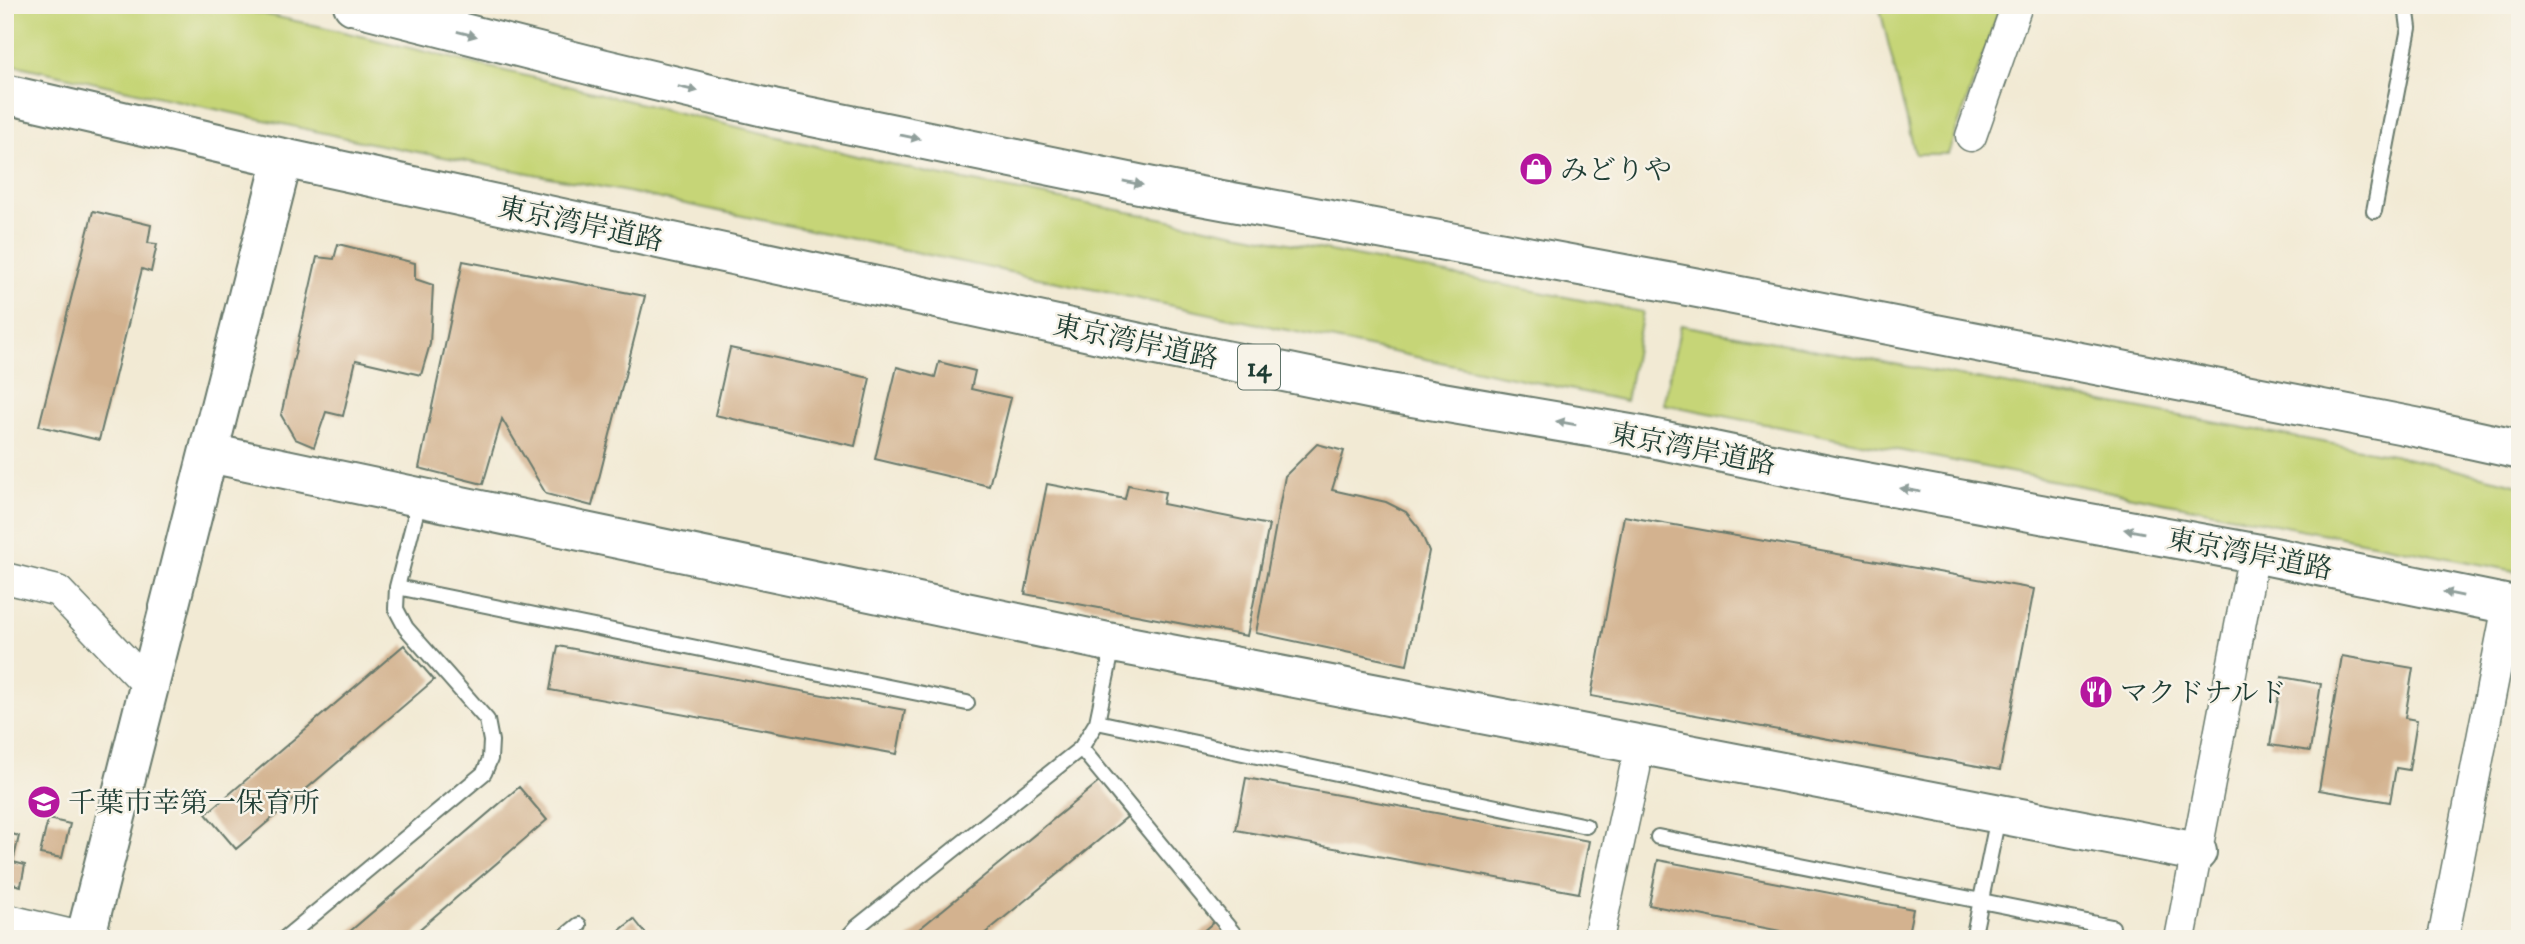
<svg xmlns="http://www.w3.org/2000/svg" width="2525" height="944" font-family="'IM FELL DW Pica','Noto Serif JP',serif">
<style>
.green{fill:#c6d577;stroke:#728956;stroke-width:2}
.building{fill:#d3b28f}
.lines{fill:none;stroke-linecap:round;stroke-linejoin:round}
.lane-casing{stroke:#697a6c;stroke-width:18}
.street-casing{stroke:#697a6c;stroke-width:33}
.secondary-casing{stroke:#697a6c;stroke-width:42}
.highway-casing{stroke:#697a6c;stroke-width:42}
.lane{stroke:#fff;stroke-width:14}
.street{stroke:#fff;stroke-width:30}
.secondary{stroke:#fff;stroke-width:38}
.highway{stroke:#fff;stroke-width:38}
.oneway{fill:#8f9e9a}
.labels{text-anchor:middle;stroke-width:5;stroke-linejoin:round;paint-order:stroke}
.shield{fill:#f7f3e8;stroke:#60746a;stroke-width:2}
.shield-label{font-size:26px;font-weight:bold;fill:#1f3d34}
.poi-label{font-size:28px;fill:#1f3d34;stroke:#f7f3e8;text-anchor:start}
.street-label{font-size:28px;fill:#1f3d34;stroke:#f7f3e8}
</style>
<rect width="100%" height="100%" fill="#f7f3e8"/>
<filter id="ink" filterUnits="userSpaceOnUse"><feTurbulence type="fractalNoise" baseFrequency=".0143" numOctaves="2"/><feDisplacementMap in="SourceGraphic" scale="14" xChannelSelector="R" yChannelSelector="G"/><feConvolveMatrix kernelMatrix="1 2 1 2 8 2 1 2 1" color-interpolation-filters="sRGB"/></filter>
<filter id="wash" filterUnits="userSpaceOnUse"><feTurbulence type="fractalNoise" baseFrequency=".00686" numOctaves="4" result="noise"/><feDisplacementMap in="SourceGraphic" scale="28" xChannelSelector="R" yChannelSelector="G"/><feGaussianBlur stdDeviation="1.57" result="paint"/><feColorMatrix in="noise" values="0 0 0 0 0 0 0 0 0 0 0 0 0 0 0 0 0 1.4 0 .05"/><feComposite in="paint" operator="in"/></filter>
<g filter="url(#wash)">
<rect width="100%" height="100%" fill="#f2ead4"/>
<path class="green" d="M5 5H223L327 28 928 173 1643 312 1626 401 628 192 360 141 5 63Z
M1879 5H2001L1948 154H1915Z
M1681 325 2393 455 2520 485V572L1663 404Z"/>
<g id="blocks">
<path class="building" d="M93 211 151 225 148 243 157 244 151 272 142 269 99 440 39 426Z
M338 244 415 263V279L433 285 430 344 421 375 356 360 343 416 326 412 314 447 295 439 281 415 317 257 334 259Z
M463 261 645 296 592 506 546 494 502 419 483 484 419 468Z
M730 348 870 378 855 446 715 415Z
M939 362 975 371 971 389 1011 398 989 486 875 459 897 367 935 377Z
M1317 444 1344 451 1332 490 1386 502 1406 512 1419 528 1429 551 1407 665 1256 633 1285 476Z
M1047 484 1125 499 1128 485 1165 492 1163 504 1269 525 1247 636 1025 594Z
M1624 516 2034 589 2000 770 1591 696Z
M404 645 434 680 236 849 206 814Z
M558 646 905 710 897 754 550 690Z
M2342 656 2413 668 2405 718 2417 720 2409 770 2396 768 2390 802 2319 790Z
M2282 677 2321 684 2310 751 2270 745Z
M1246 778 1589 841 1579 893 1236 830Z
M1099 782 1127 817 978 939H907Z
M519 787 547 820 408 939H341Z
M48 819 70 824 62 858 40 854Z
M5 832 19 836 13 862 25 865 21 886 9 883 6 892Z
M1658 860 1913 909 1907 939H1821L1649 905Z
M634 919 650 939H609Z
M1215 921 1230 939H1194Z
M2011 932 2043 937 2042 939H2010Z"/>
</g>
</g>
<g filter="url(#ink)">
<use href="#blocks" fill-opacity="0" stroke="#697a6c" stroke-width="2"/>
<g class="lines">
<defs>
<path id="lane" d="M2374 211 2409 28 2406 5
M397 587 967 703
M1097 722 1586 826
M1081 748 1238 939
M1658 837 2112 927
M284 939 484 773 490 759 491 741 487 720 406 628 396 609 397 587 420 498
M562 939 579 925
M846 939 857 927 1081 748 1097 722 1113 645
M1973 939 1998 817"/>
<path id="street" d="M1971 136 2017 5
M5 578 58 591 149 686
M5 919 85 938
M1598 939 1635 769
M2180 939 2254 553
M2443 939 2508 605"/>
<path id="secondary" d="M209 453 1113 643 2197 852
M85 939 283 158"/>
<path id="highway" d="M353 5 601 68 773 109 1173 191 1667 282 2420 428 2520 450
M5 94 283 158 1136 342 1383 392 1642 436 1838 477 2254 553 2520 607"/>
</defs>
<use href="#lane" class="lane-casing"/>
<use href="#street" class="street-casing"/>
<use href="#secondary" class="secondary-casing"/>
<use href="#highway" class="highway-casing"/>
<use href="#lane" class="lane"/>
<use href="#street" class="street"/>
<use href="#secondary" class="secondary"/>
<use href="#highway" class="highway"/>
</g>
<defs><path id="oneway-solid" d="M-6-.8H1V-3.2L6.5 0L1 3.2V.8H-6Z" transform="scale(1.75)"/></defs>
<g class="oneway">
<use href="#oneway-solid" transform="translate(467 34) rotate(14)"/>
<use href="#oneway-solid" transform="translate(688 89) rotate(13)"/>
<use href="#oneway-solid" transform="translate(910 137) rotate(12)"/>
<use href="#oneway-solid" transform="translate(1133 183) rotate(12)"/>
<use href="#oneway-solid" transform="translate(1566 423) rotate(-170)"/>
<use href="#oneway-solid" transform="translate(1910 490) rotate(-170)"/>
<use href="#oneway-solid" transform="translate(2134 531) rotate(-170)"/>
<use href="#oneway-solid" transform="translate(2453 594) rotate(-168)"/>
</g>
</g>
<defs>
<symbol id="shop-disc" viewBox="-11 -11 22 22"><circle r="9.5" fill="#b5179e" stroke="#f7f3e8"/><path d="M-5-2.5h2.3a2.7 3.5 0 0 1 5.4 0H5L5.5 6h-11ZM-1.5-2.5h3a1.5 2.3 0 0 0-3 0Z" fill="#fff"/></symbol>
<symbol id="restaurant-disc" viewBox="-11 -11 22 22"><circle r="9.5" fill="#b5179e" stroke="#f7f3e8"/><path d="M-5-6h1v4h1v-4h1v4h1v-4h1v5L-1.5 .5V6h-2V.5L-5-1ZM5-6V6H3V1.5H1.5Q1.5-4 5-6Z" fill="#fff"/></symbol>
<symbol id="school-disc" viewBox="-11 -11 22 22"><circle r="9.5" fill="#b5179e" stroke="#f7f3e8"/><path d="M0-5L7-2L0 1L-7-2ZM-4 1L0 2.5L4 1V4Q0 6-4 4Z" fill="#fff"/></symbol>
</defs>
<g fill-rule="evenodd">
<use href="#shop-disc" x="1517" y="150" width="38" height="38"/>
<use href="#restaurant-disc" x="2077" y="673" width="38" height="38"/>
<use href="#school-disc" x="25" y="783" width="38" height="38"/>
</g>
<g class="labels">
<rect class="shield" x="1238" y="344.5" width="42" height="45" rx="5"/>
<g class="shield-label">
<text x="1259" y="376">14</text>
</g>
<g class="poi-label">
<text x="1560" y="179">みどりや</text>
<text x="2120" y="702">マクドナルド</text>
<text x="68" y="812">千葉市幸第一保育所</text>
</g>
<g class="street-label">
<text transform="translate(581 223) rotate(12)" y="10">東京湾岸道路</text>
<text transform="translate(1136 341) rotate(12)" y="10">東京湾岸道路</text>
<text transform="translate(1693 448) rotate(11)" y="10">東京湾岸道路</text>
<text transform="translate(2250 553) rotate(11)" y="10">東京湾岸道路</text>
</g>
</g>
<rect width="2525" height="944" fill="none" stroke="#f7f3e8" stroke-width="28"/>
</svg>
